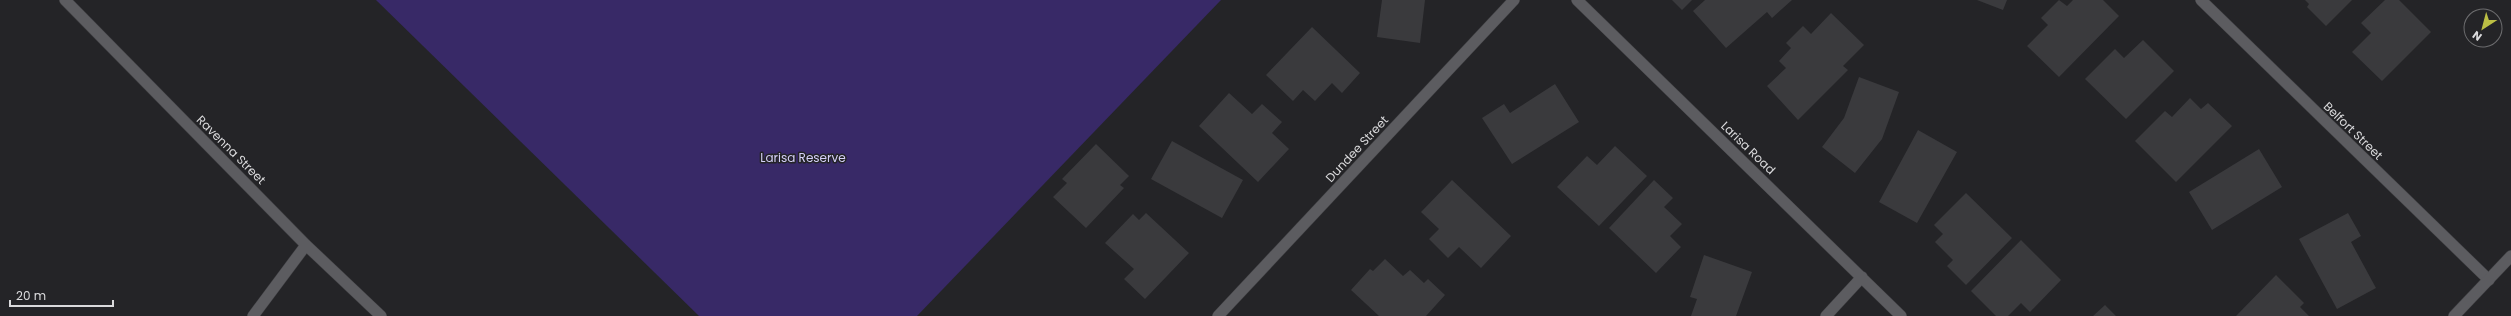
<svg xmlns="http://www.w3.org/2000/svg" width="2511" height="316" font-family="Poppins,sans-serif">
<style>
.green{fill:#382967}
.building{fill:#3a3a3d}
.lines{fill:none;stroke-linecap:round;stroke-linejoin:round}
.minor-casing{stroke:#3e3e41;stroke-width:12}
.tertiary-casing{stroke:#3e3e41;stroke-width:12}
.minor{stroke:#5c5c60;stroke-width:11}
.tertiary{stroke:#5c5c60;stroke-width:11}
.labels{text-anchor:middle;stroke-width:3;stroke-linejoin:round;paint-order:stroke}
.street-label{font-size:12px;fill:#dadadc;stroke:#242427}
.park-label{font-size:12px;fill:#d5d0f8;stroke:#242427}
</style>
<rect width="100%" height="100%" fill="#242427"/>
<path class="green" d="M376 0H1221L917 316H699Z"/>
<path class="building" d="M1382 0H1425L1420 43 1377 37Z
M1672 0H1692L1682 10Z
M1705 0H1792L1772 18 1767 12 1726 48 1693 11Z
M1977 0H2007L2003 10Z
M2059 0 2067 6 2073 0H2103L2119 16 2059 77 2027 46 2048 25 2041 18Z
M2305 0H2352L2326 26 2307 7 2309 4Z
M2385 0H2399L2431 32 2382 81 2352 52 2371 33 2361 23Z
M1831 13 1864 45 1843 66 1848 70 1798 120 1767 86 1786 68 1779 61 1791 48 1786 43 1803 26 1811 34Z
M1312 27 1360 73 1342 93 1332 83 1315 101 1303 90 1293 101 1266 75Z
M2143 40 2174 71 2126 119 2085 79 2115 49 2124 58Z
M1859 77 1899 92 1882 139 1855 173 1822 147 1844 118Z
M1555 84 1579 122 1512 164 1482 118 1504 104 1510 113Z
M1229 93 1252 114 1262 104 1282 122 1272 133 1289 149 1258 182 1199 126Z
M2190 98 2201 109 2208 103 2232 126 2176 182 2135 141 2165 111 2172 117Z
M1918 130 1957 152 1917 223 1879 202Z
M1172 141 1243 180 1222 218 1151 179Z
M1096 144 1129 176 1120 185 1124 188 1086 228 1053 197 1067 183 1062 179Z
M1615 146 1647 176 1599 226 1557 187 1587 156 1597 165Z
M2259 149 2282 187 2212 230 2189 192Z
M1452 180 1511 236 1481 268 1459 247 1448 258 1429 239 1439 229 1421 212Z
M1654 180 1673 198 1664 207 1682 224 1670 236 1681 247 1656 273 1609 228Z
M1966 193 2012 238 1966 285 1947 266 1953 260 1935 242 1943 234 1934 225Z
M1146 213 1189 253 1145 299 1124 279 1134 269 1105 243 1133 214 1139 220Z
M2348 213 2361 236 2351 242 2376 288 2337 309 2299 239Z
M2021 240 2061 280 2030 312 2021 303 2008 316H1996L1971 291Z
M1704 255 1752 272 1736 316H1691L1697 299 1690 297Z
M1385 259 1403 276 1410 270 1424 283 1428 279 1445 295 1426 316H1379L1351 290 1370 269 1373 271Z
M2276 275 2304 303 2300 307 2309 316H2236Z
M2105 305 2116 316H2093Z"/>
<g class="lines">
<defs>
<path id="minor" d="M65 0 306 245 381 316
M1577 0 1901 316
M2201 0 2489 280
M253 316 306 245
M1218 316 1514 0
M1826 316 1862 277"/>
<path id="tertiary" d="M2454 316 2511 256"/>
</defs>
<use href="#minor" class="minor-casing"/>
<use href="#tertiary" class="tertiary-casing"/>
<use href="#minor" class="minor"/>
<use href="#tertiary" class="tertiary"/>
</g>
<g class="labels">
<g class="street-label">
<text transform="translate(2353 131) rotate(44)" y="4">Belfort Street</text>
<text transform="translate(1748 148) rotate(44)" y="4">Larisa Road</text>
<text transform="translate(1357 149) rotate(-47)" y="4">Dundee Street</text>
<text transform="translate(231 150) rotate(45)" y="4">Ravenna Street</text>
</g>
<g class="park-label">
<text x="803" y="162">Larisa Reserve</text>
</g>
</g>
<g transform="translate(2483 28) rotate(216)"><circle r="19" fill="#242427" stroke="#6d6d6f"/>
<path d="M0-3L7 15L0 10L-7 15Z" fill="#bcbf44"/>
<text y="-6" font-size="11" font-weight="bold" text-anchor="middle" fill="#dadadc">N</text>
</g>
<path d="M10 300v6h103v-6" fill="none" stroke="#dadadc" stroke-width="2"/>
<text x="16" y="300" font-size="12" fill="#dadadc" stroke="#242427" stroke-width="3" paint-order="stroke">20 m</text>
</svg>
